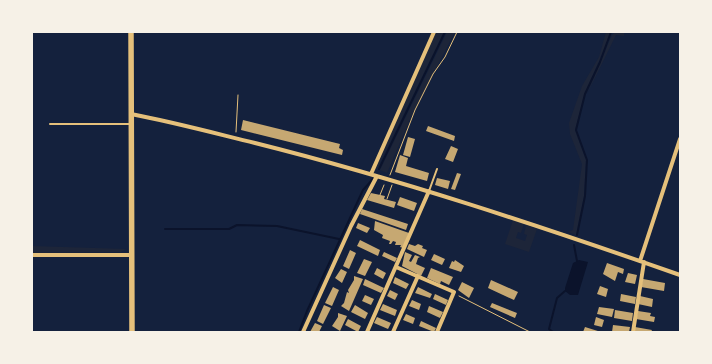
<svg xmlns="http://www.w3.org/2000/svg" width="712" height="364" font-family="Merriweather,serif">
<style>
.green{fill:#1d2539}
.water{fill:#0b132b}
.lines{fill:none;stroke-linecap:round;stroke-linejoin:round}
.stream{stroke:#0b132b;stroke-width:2}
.building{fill:#c6a872}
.path{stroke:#e5c07b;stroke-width:1}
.service{stroke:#e5c07b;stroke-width:2}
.minor{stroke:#e5c07b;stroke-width:4}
.secondary{stroke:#e5c07b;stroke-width:5.5}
</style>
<rect width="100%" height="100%" fill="#14213d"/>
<path class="green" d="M436 32H444L377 169 376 168Z
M447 32H455L414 110 387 173 380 170Z
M606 32H610V35L585 94 575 130 586 160 584 196 576 235 568 232 573 230 582 164 570 134 569 123 582 86 599 57Z
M615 32H624V36L616 35 587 94 612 35Z
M513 220 524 224 521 233 518 232 516 238 525 241 527 235 524 234 526 225 537 229 529 252 505 244Z
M32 246 126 249 121 252 32 253Z"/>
<path class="water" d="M579 260 588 262 578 295H570L565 291V288L573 263Z"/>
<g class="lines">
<path class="stream" d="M379 169 445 32
M165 229H229L237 225 277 226 339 239
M577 235 585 196 587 160 576 130 585 94 600 62 611 32
M574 245 577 261
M299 332 307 311 363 190 373 179
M553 332 549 329 557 298 565 291"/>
</g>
<path class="building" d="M243 120 340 144 339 148 343 150 342 155 241 130Z
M428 126 455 136 454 141 426 131Z
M408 137 415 139 410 157 403 155Z
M451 146 458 149 453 162 445 159Z
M400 155 408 158 406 166 429 173 427 181 395 172Z
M457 173 461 174 455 190 451 189Z
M437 178 450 181 448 189 435 185Z
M371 193 385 196 384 199 396 202 394 208 367 200Z
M400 197 417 203 414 211 397 205Z
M362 209 408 224 406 230 360 214Z
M375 221 409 233 403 248 400 247 401 245H395L396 242 393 241 391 244H389L390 241 382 238 383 235 374 230Z
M358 223 370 228 367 233 356 228Z
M360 240 380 250 378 256 357 246Z
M409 244 415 246 418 244 423 246 422 248 427 250 424 257 407 249Z
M350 250 356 253 349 269 343 266Z
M384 252 397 258 395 262 382 256Z
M405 252 412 255 409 261 411 262 415 255 420 257 418 258 416 264 425 268 421 276 402 266Z
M434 254 445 259 442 265 431 260Z
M364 259 372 262 365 276 357 273Z
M455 260 464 266 461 272 449 268 452 261 454 262Z
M607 263 624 269 623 274 618 272 615 281 603 274Z
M377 268 386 273 383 279 374 274Z
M431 268 453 277 449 285 441 281 440 284 427 278Z
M341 269 347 272 342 283 335 278Z
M628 273 637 275 635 284 625 282Z
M354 276 363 279 349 311 341 306 344 303 347 292 349 293 348 290 354 280Z
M395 277 409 284 406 289 393 283Z
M365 279 384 288 381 293 363 285Z
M643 279 665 283 664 291 641 287Z
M491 280 518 292 514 300 488 288Z
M462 282 474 288 469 298 458 290Z
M600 286 608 289 606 297 597 294Z
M333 287 339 290 332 306 325 303Z
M418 287 432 294 430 298 415 293Z
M390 290 398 294 395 300 387 296Z
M435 294 448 300 446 305 433 299Z
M621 294 636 297 635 304 620 301Z
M365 295 374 299 371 305 362 301Z
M640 296 653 299 652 307 638 304Z
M412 300 421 304 419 310 409 306Z
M492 303 517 313 515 318 490 307Z
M383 304 397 310 395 316 380 310Z
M324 305 331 308 323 324 317 321Z
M355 305 368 313 365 319 351 312Z
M429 306 443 312 440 318 427 312Z
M599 307 614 309 612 317 597 314Z
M615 310 633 313 632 321 614 318Z
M638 311 651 313 650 316 655 317 654 322 636 319Z
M338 313 347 316 340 331 332 326 338 317Z
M406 314 415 318 413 324 403 320Z
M377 317 391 323 388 329 374 323Z
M596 317 604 320 602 327 594 325Z
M348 319 361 326 358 332 345 325Z
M421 321 436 328 434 332 419 326Z
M315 323 322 326 319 332H310Z
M613 325 630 327 629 332H612Z
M585 327 601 332H583Z
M635 327 652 330 651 332H634Z"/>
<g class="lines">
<path class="path" d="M236 132 238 95
M390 175 415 110 433 74 445 57 457 32
M380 195 384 185
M387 199 392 185
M459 296 530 332"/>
<path class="service" d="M50 124H130
M429 191 437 169"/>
<path class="minor" d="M131 114C173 122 214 133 255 143 399 179 540 226 680 275
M371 174 434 32
M32 255H132
M640 261 680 139
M396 267 454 292 437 332
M303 332 351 226 377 176
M367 332 429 191
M393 332 418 276
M633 332 644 262"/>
<path class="secondary" d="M131 32 132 332"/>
</g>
<rect width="712" height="364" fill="none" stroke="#f6f1e7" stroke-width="66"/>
</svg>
